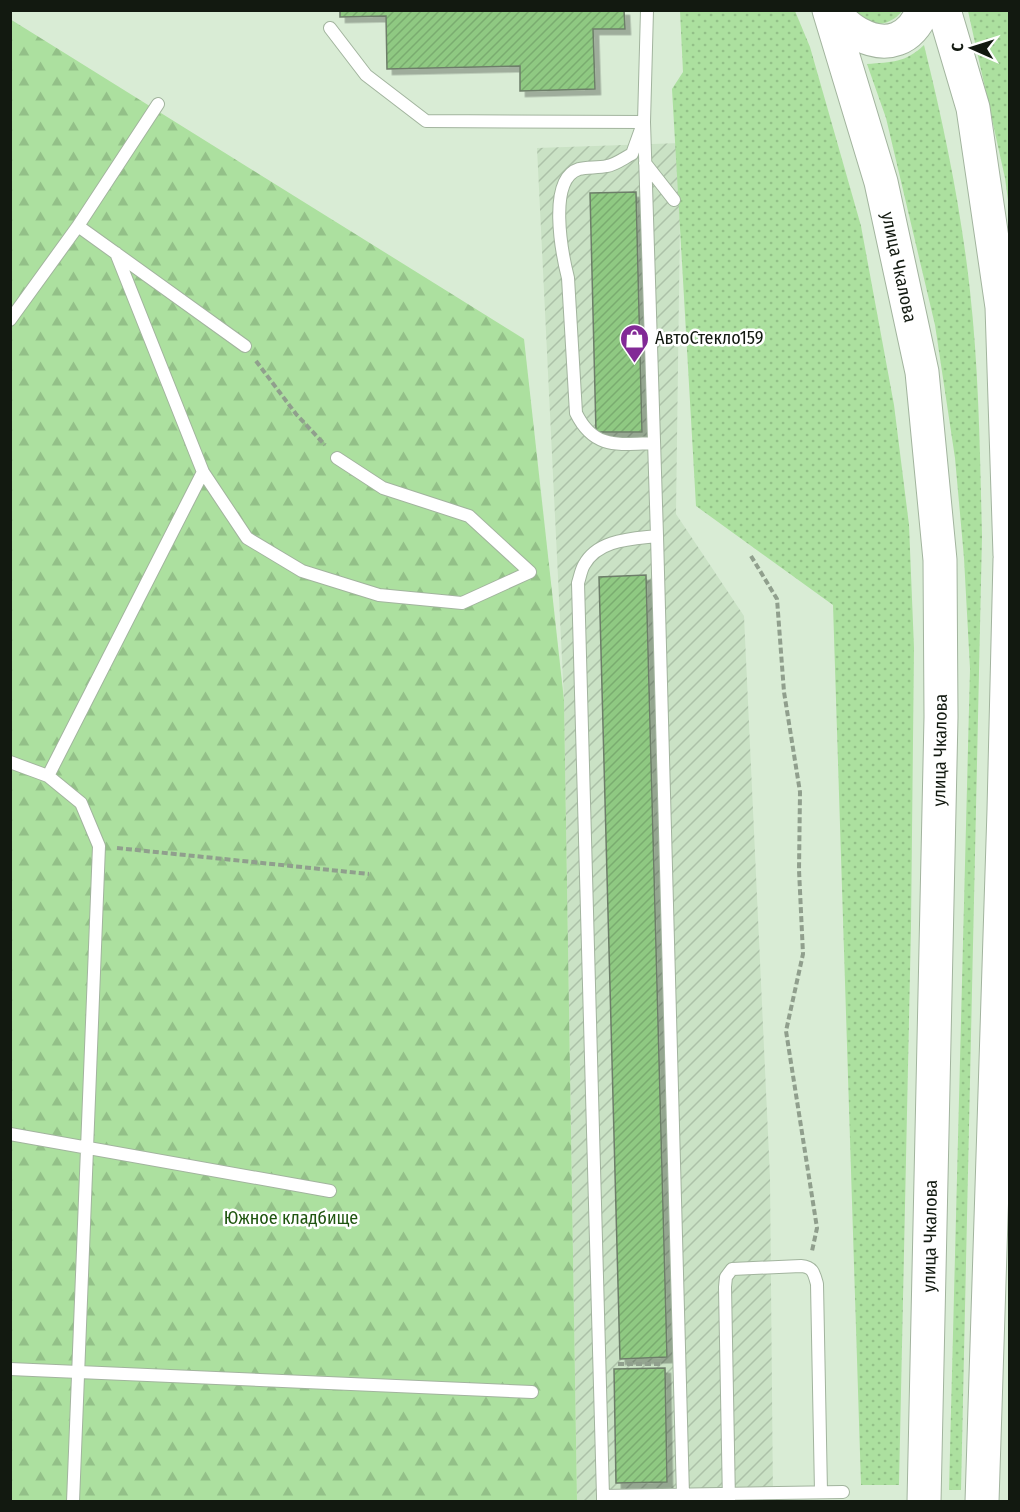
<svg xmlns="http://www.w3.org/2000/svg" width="1020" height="1512" font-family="'Fira Sans Condensed',sans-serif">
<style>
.industrial{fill:url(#industrial-furrows)}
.grass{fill:url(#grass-dots)}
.forest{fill:url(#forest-firs)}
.building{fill:url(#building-hatch);stroke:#6d7e69;stroke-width:1.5;filter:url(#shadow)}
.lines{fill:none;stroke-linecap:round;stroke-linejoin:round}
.service-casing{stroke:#a2b49e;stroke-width:14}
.primary-casing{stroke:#a2b49e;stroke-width:35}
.path{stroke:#909f8d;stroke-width:4;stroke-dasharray:6 3;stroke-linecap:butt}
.service{stroke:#fff;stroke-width:12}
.primary{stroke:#fff;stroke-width:33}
.labels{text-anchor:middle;stroke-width:5;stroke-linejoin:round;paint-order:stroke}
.street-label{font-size:18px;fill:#121910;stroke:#fff}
.poi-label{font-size:18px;fill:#121910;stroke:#fff;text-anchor:start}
.park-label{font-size:18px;fill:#1f550f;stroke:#fff}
</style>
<defs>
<pattern id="industrial-furrows" width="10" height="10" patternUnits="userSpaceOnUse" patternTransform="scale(1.5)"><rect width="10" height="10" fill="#cae2c5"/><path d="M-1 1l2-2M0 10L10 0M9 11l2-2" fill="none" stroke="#acc1a8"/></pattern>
<pattern id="grass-dots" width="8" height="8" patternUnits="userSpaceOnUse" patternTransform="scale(1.5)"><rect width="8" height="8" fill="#ace09f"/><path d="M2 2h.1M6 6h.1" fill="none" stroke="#93c088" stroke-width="1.8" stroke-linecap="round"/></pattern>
<pattern id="forest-firs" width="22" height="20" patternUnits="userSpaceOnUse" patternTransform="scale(1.5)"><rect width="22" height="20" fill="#ace09f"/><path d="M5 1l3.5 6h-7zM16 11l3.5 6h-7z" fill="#93c088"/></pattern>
<pattern id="building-hatch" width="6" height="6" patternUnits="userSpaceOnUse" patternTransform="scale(1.5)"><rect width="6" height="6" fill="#8fc982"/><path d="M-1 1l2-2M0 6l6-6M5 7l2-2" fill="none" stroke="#7aac6f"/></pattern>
<filter id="shadow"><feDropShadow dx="5.5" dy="5.5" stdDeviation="0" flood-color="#0004"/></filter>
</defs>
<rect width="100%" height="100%" fill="#d9ecd5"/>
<path class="industrial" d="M681 143 676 514 744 616 770 1177 773 1501H577L564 700 537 148Z"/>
<path class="grass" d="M680 11H795L810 47 861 226 894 405 909 525 914 648 911 927 899 1485H861L833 605 696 506 672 89 683 72Z
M853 11H902C895 21 880 27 868 23 863 21 857 14 853 11Z
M968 11H1009V208L1005 178Z
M924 45C944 126 961 208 970 291 979 372 980 454 982 536L961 1490H949L970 669 964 558 955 458 935 325 886 118 867 64C892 62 905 63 924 45Z"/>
<path class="forest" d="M10 19 524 339 564 700 577 1501H11Z"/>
<path class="building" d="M340 10H624L625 29H593L595 89 520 91V66L387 69 386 16 340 17Z
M636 192 642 432H596L590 193Z
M646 575 667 1357 620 1359 599 577Z
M665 1368 667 1482 616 1483 614 1369Z"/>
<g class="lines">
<defs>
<path id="service" d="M330 28 366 75 426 121 644 122 647 10
M644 122 657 536 683 1495
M641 129 632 154C624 158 615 165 607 166 598 168 587 167 579 169 547 179 562 254 568 278L576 413C594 450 619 444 654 443
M645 163 674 200
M78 226 245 346
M116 253 203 472 247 538 302 571 379 595 462 603 530 572 469 516 383 488 337 458
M10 320 78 226 158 104
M10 762 48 776 81 803 99 846 73 1502
M48 776 203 472
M10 1134 330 1191
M10 1369 532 1392
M603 1496 578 583C580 577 581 570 584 565 598 539 632 539 657 536
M603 1502V1496L843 1492
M729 1502 725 1287 726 1277 732 1269 801 1266C813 1267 814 1273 817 1284L821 1492"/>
<path id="primary" d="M829 10 881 182 922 372 940 560 941 717 924 1502
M829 10C839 18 848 29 859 34 887 49 911 40 923 10
M944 10 973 108 1002 307 1010 555
M982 1502 1004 810 1010 559"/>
</defs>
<use href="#service" class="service-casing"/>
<use href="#primary" class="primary-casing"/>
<path class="path" d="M256 361 296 414 325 445
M751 556 777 599 784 692 800 792 799 870 803 954 786 1031 817 1228 812 1251
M117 848 369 874
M618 1364H661"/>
<use href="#service" class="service"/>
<use href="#primary" class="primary"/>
</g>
<defs>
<symbol id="shop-pin" viewBox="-11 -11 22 30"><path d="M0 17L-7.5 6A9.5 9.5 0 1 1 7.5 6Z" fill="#822996" stroke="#fff"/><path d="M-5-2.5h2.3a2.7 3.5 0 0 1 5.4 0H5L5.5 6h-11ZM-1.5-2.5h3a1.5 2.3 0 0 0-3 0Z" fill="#fff"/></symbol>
</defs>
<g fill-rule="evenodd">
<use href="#shop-pin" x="618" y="322" width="33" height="45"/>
</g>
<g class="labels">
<g class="street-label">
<text transform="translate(899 267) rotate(78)" y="6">улица Чкалова</text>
<text transform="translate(940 750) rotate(-89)" y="6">улица Чкалова</text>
<text transform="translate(930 1236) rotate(-89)" y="6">улица Чкалова</text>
</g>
<g class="poi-label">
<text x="655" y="344">АвтоСтекло159</text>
</g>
<g class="park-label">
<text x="291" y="1224">Южное кладбище</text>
</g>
</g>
<rect width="1020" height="1512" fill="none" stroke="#121910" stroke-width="24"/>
<g transform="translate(972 48) rotate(273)" stroke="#ffffff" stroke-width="4.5" paint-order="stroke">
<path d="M0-4.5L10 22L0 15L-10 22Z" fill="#121910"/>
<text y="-9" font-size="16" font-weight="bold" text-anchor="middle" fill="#121910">С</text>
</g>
</svg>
